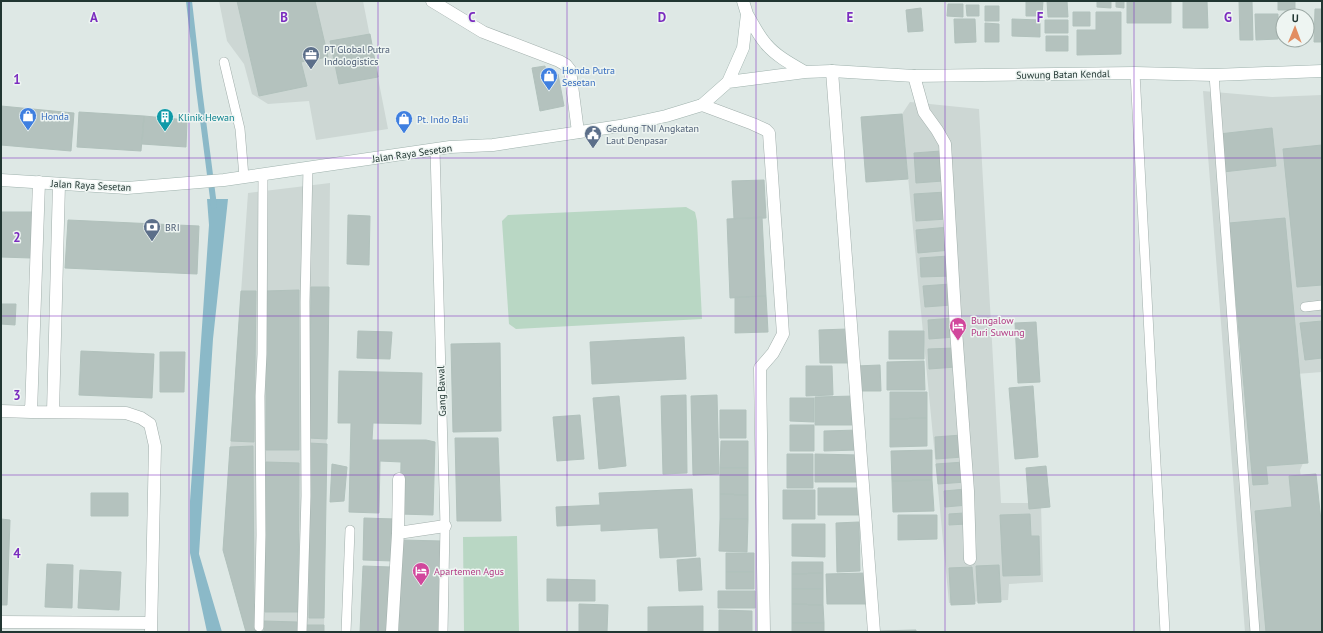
<svg xmlns="http://www.w3.org/2000/svg" width="1323" height="633" font-family="'PT Sans',sans-serif">
<style>
.built{fill:#cdd7d4}
.green{fill:#b9d7c4}
.water{fill:#8bb9c8}
.lines{fill:none;stroke-linecap:round;stroke-linejoin:round}
.stream{stroke:#8bb9c8;stroke-width:6}
.building{fill:#b4c2be;stroke:#b1c1bc}
.lane-casing{stroke:#a2afac;stroke-width:10}
.street-casing{stroke:#a2afac;stroke-width:13}
.secondary-casing{stroke:#9fb2ad;stroke-width:13}
.lane{stroke:#fff;stroke-width:9}
.street{stroke:#fff;stroke-width:12}
.secondary{stroke:#fff;stroke-width:12}
.grid{fill:none;stroke:#7b2cbf;stroke-width:1;stroke-opacity:0.55}
.labels{text-anchor:middle;stroke-width:3;stroke-linejoin:round;paint-order:stroke}
.service-label{font-size:10px;fill:#4e5e75;stroke:#eef5f2;text-anchor:start}
.shop-label{font-size:10px;fill:#366cbe;stroke:#eef5f2;text-anchor:start}
.street-label{font-size:10px;fill:#213632;stroke:#eef5f2}
.culture-label{font-size:10px;fill:#0d838f;stroke:#eef5f2;text-anchor:start}
.hotel-label{font-size:10px;fill:#b23c85;stroke:#eef5f2;text-anchor:start}
.grid-label{font-size:13px;text-anchor:middle;font-weight:bold;fill:#7b2cbf;stroke:#eef5f2;stroke-width:3;stroke-linejoin:round;paint-order:stroke}
</style>
<rect width="100%" height="100%" fill="#dee8e5"/>
<path class="built" d="M219 1H363L388 129 316 140 309 101 268 104 252 94 244 64 227 41Z
M1203 91 1272 97 1322 95V372L1296 374 1304 461 1300 470 1320 632H1245Z
M910 102 979 109 1001 503H1041L1043 582 1009 584 1008 600 949 603 902 114Z
M330 183 324 632H246L223 550 248 193Z"/>
<path class="green" d="M686 207 695 212 697 221 702 319 516 329 509 324 502 221 508 215Z
M517 536 519 632H464L463 537Z"/>
<path class="water" d="M207 199H228L213 339 199 554 222 632H207L190 553V501L209 225Z"/>
<g class="lines">
<path class="stream" d="M189 1 199 89 214 206"/>
</g>
<path class="building" d="M237 1H315L328 57 301 62 307 86 259 96Z
M1026 1H1043L1042 16H1026Z
M1047 1H1067L1068 17H1048Z
M1097 1H1111V8L1097 7Z
M1116 1H1124V8L1116 7Z
M1127 1H1171V23H1127Z
M1183 1H1207L1208 28H1183Z
M1239 1H1252L1253 40H1240Z
M1278 1H1295V10H1278Z
M948 4H963V17L947 16Z
M966 5H979V16H967Z
M985 6H999V21H985Z
M921 8 923 31 908 32 906 10Z
M1315 9H1322V42H1314Z
M1073 12H1090V26H1073Z
M1096 12H1121V54L1077 55V30H1096Z
M1255 14H1278V39L1256 40Z
M954 19H975L976 42 955 43Z
M1012 19 1040 20V37L1012 36Z
M1045 20H1068V33H1045Z
M985 23 999 24V42H985Z
M370 34 378 77 339 84 330 41Z
M1046 36H1068V51H1046Z
M545 66 547 76 558 74 564 106 540 111 532 68Z
M1 106 74 113 71 151 1 145Z
M79 112 144 116 141 151 77 147Z
M902 114 908 179 866 182 861 117Z
M144 116 187 120 186 147 142 144Z
M1272 128 1276 166 1223 172 1219 134Z
M1322 145V285L1297 287 1283 149Z
M941 151 943 181 916 183 914 153Z
M764 180 766 218 734 219 732 181Z
M946 192 947 219 916 221 914 194Z
M1 212H32L31 258 1 257Z
M348 215 370 216 369 265 347 264Z
M762 217 766 296 730 298 727 219Z
M1285 218 1308 463 1266 466 1268 484 1253 485 1229 223Z
M68 220 199 226 197 274 65 268Z
M949 227 951 250 918 253 916 230Z
M949 256 951 276 921 277 920 258Z
M950 284 952 305 925 307 923 286Z
M311 287H329L327 439 309 438Z
M299 290V450H266V291Z
M241 291H256L254 442 231 441Z
M766 296 768 332 735 333V297Z
M1 304H16L15 325 1 324Z
M954 318 955 337 929 339 928 320Z
M1322 321V358L1305 360 1300 323Z
M1036 322 1040 382 1018 383 1015 323Z
M847 329 848 363H820L819 330Z
M358 331 392 332 390 359 357 358Z
M889 331H924V359H889Z
M684 337 686 379 592 384 590 342Z
M500 343 501 431 453 432 451 344Z
M955 348 956 367 929 369 928 349Z
M81 351 154 354 152 398 79 395Z
M160 352H185L184 392H160Z
M924 361 925 390H887V362Z
M880 365 881 391H857L856 366Z
M806 366H832L833 395 806 396Z
M339 371 422 373 421 424 373 423 372 440H426L435 442 433 515 400 514 401 462 380 461 379 513 349 512 351 423H338Z
M1033 386 1038 457 1015 459 1009 388Z
M890 392H927V418L890 419Z
M686 395 687 473 663 474 661 396Z
M717 395 719 474 693 475 691 396Z
M619 396 626 466 599 469 593 398Z
M855 396 856 425H815V397Z
M790 398H814V422L790 421Z
M720 410H746V438H720Z
M580 415 584 459 557 461 553 417Z
M927 418V446L890 447V419Z
M790 425H814V451H790Z
M858 430V450L824 451V431Z
M962 435 963 457 936 459 935 437Z
M455 438H498L501 521H457Z
M721 441H748V468H720Z
M309 443 327 444 324 618H309Z
M253 446 254 603 258 632H246L223 550 230 447Z
M932 450V480L892 481 891 451Z
M787 454H813V488H787Z
M815 454 859 455V482H815Z
M266 462 299 463 298 612H265Z
M964 462 966 482 938 484 936 464Z
M332 464 347 467 344 501 330 502Z
M1046 466 1050 507 1029 509 1026 468Z
M720 468H748V495L720 494Z
M1316 474 1322 530V632H1266L1255 511 1292 507 1289 476Z
M932 480 934 511 893 512 892 481Z
M818 488H861V515H818Z
M692 489 696 556 660 558 658 528 601 531V524L557 526 556 507 600 505 599 493Z
M966 489 968 505 945 507 944 491Z
M783 490H815V519H783Z
M91 493H128V516H91Z
M720 494 748 495V519H720Z
M964 513 966 524 949 525V514Z
M1030 514 1031 536H1039L1040 575 1003 576 1000 515Z
M898 515H937V539L898 540Z
M364 518 395 519 393 561 363 560Z
M1 519 10 520 7 605H1Z
M720 519H748L747 552 719 551Z
M859 522 860 571 837 572 836 523Z
M792 524H825V557L792 556Z
M402 540 442 541 439 632H399Z
M726 553H754V572H726Z
M700 558 702 590 679 591 677 560Z
M792 562H823V573L792 574Z
M47 564 73 565 72 608 45 607Z
M999 565 1001 602 978 603 976 566Z
M363 566 391 567 388 632H360Z
M972 567 975 604 951 605 949 568Z
M80 570 121 572 119 610 78 608Z
M726 572H754V589H726Z
M823 573V589H792V574Z
M866 573 867 604H827L826 574Z
M547 579 595 580V601H547Z
M792 589H823V605L792 604Z
M718 591H755V608H718Z
M579 604 608 605 607 632H579Z
M792 604 823 605 824 623H792Z
M703 606V632H648V607Z
M719 610 752 611V632H719Z
M264 621 297 622V632H264Z
M792 623H824V632H792Z
M307 625H324V632H307Z
M916 630V632H878V631Z"/>
<g class="lines">
<defs>
<path id="lane" d="M224 62 240 129 244 177
M1135 73 1165 632
M1214 75 1255 632
M435 149 445 526 443 632
M1305 307 1322 305
M259 627 261 535 260 396 262 354 263 174
M302 632 306 496 305 302 308 167
M346 632 350 530"/>
<path id="street" d="M432 1 483 32 559 61 566 65 570 70 578 132
M832 71 874 632
M914 76 924 112 937 130 945 144 956 330 968 491 970 559
M702 105 753 124 766 130 769 133 783 334 773 353 760 368 764 632
M1 411 31 412 126 413 141 418 150 424 155 446 151 632
M31 412 39 182
M53 412 59 184
M398 533 445 526
M1 622 151 623
M392 632 398 533 399 479"/>
<path id="secondary" d="M747 14C753 24 758 35 766 44 776 56 791 64 805 72
M728 82 805 72 832 71 914 76 1135 73 1214 75 1322 71
M1 180 127 188 224 180 450 147 493 145 620 126 666 116 702 105 728 82 743 48 747 14 743 1"/>
</defs>
<use href="#lane" class="lane-casing"/>
<use href="#street" class="street-casing"/>
<use href="#secondary" class="secondary-casing"/>
<use href="#lane" class="lane"/>
<use href="#street" class="street"/>
<use href="#secondary" class="secondary"/>
</g>
<path class="grid" d="M189 1V632M378 1V632M567 1V632M756 1V632M945 1V632M1134 1V632M1 158H1322M1 316H1322M1 475H1322"/>
<defs>
<symbol id="office-pin" viewBox="-11 -11 22 30"><path d="M0 17L-7.5 6A9.5 9.5 0 1 1 7.5 6Z" fill="#5c6f8a" stroke="#eef5f2"/><path d="M-6-3h4V-5.5h4V-3h4V5H-6ZM-1-4.5V-3h2v-1.5ZM-6 0V1H6V0Z" fill="#fff"/></symbol>
<symbol id="shop-pin" viewBox="-11 -11 22 30"><path d="M0 17L-7.5 6A9.5 9.5 0 1 1 7.5 6Z" fill="#3f7fe0" stroke="#eef5f2"/><path d="M-5-2.5h2.3a2.7 3.5 0 0 1 5.4 0H5L5.5 6h-11ZM-1.5-2.5h3a1.5 2.3 0 0 0-3 0Z" fill="#fff"/></symbol>
<symbol id="building-pin" viewBox="-11 -11 22 30"><path d="M0 17L-7.5 6A9.5 9.5 0 1 1 7.5 6Z" fill="#0f9aa8" stroke="#eef5f2"/><path d="M-4-6H4V6H1V3H-1V6H-4ZM-2.5-4.3h1.7v1.8h-1.7ZM.8-4.3h1.7v1.8H.8ZM-2.5-1h1.7V.8h-1.7ZM.8-1h1.7V.8H.8Z" fill="#fff"/></symbol>
<symbol id="civic-pin" viewBox="-11 -11 22 30"><path d="M0 17L-7.5 6A9.5 9.5 0 1 1 7.5 6Z" fill="#5c6f8a" stroke="#eef5f2"/><path d="M-.6-6.5H3V-4.5H.6V-3L4-1V1h2V6H-6V1h2V-1L-.6-3ZM-1.2 2.5V6h2.4V2.5Z" fill="#fff"/></symbol>
<symbol id="bank-pin" viewBox="-11 -11 22 30"><path d="M0 17L-7.5 6A9.5 9.5 0 1 1 7.5 6Z" fill="#5c6f8a" stroke="#eef5f2"/><path d="M-6-4H6V4H-6ZM0-2.3a2.3 2.3 0 1 0 0 4.6a2.3 2.3 0 1 0 0-4.6Z" fill="#fff"/></symbol>
<symbol id="hotel-pin" viewBox="-11 -11 22 30"><path d="M0 17L-7.5 6A9.5 9.5 0 1 1 7.5 6Z" fill="#d1479c" stroke="#eef5f2"/><path d="M-6-4.5h1.5V1H6V5H4.5V3h-9V5H-6ZM-4 0a1.8 1.8 0 1 1 3.6 0ZM.5 0V-2.5h3Q6-2.5 6 0Z" fill="#fff"/></symbol>
</defs>
<g fill-rule="evenodd">
<use href="#office-pin" x="301" y="45" width="20" height="27"/>
<use href="#shop-pin" x="539" y="66" width="20" height="27"/>
<use href="#shop-pin" x="18" y="106" width="20" height="27"/>
<use href="#building-pin" x="155" y="107" width="20" height="27"/>
<use href="#shop-pin" x="394" y="109" width="20" height="27"/>
<use href="#civic-pin" x="583" y="124" width="20" height="27"/>
<use href="#bank-pin" x="142" y="217" width="20" height="27"/>
<use href="#hotel-pin" x="948" y="316" width="20" height="27"/>
<use href="#hotel-pin" x="411" y="561" width="20" height="27"/>
</g>
<g class="labels">
<g class="service-label">
<text x="324" y="53">PT Global Putra<tspan x="324" dy="12">Indologistics</tspan></text>
<text x="606" y="132">Gedung TNI Angkatan<tspan x="606" dy="12">Laut Denpasar</tspan></text>
<text x="165" y="231">BRI</text>
</g>
<g class="shop-label">
<text x="562" y="74">Honda Putra<tspan x="562" dy="12">Sesetan</tspan></text>
<text x="41" y="120">Honda</text>
<text x="417" y="123">Pt. Indo Bali</text>
</g>
<g class="street-label">
<text transform="translate(1063 74) rotate(-1)" y="4">Suwung Batan Kendal</text>
<text transform="translate(412 153) rotate(-8)" y="4">Jalan Raya Sesetan</text>
<text transform="translate(91 185) rotate(3)" y="4">Jalan Raya Sesetan</text>
<text transform="translate(441 391) rotate(-92)" y="4">Gang Bawal</text>
</g>
<g class="culture-label">
<text x="178" y="121">Klinik Hewan</text>
</g>
<g class="hotel-label">
<text x="971" y="324">Bungalow<tspan x="971" dy="12">Puri Suwung</tspan></text>
<text x="434" y="575">Apartemen Agus</text>
</g>
</g>
<g class="grid-label">
<text x="94" y="22">A</text>
<text x="284" y="22">B</text>
<text x="472" y="22">C</text>
<text x="662" y="22">D</text>
<text x="850" y="22">E</text>
<text x="1040" y="22">F</text>
<text x="1228" y="22">G</text>
<text x="17" y="84">1</text>
<text x="17" y="242">2</text>
<text x="17" y="400">3</text>
<text x="17" y="558">4</text>
</g>
<rect width="1323" height="633" fill="none" stroke="#213632" stroke-width="4"/>
<g transform="translate(1295 28) rotate(1)"><circle r="19" fill="#eef5f2" stroke="#9ca9a5"/>
<path d="M0-3L7 15L0 10L-7 15Z" fill="#e28e62"/>
<text y="-6" font-size="11" font-weight="bold" text-anchor="middle" fill="#213632">U</text>
</g>
</svg>
